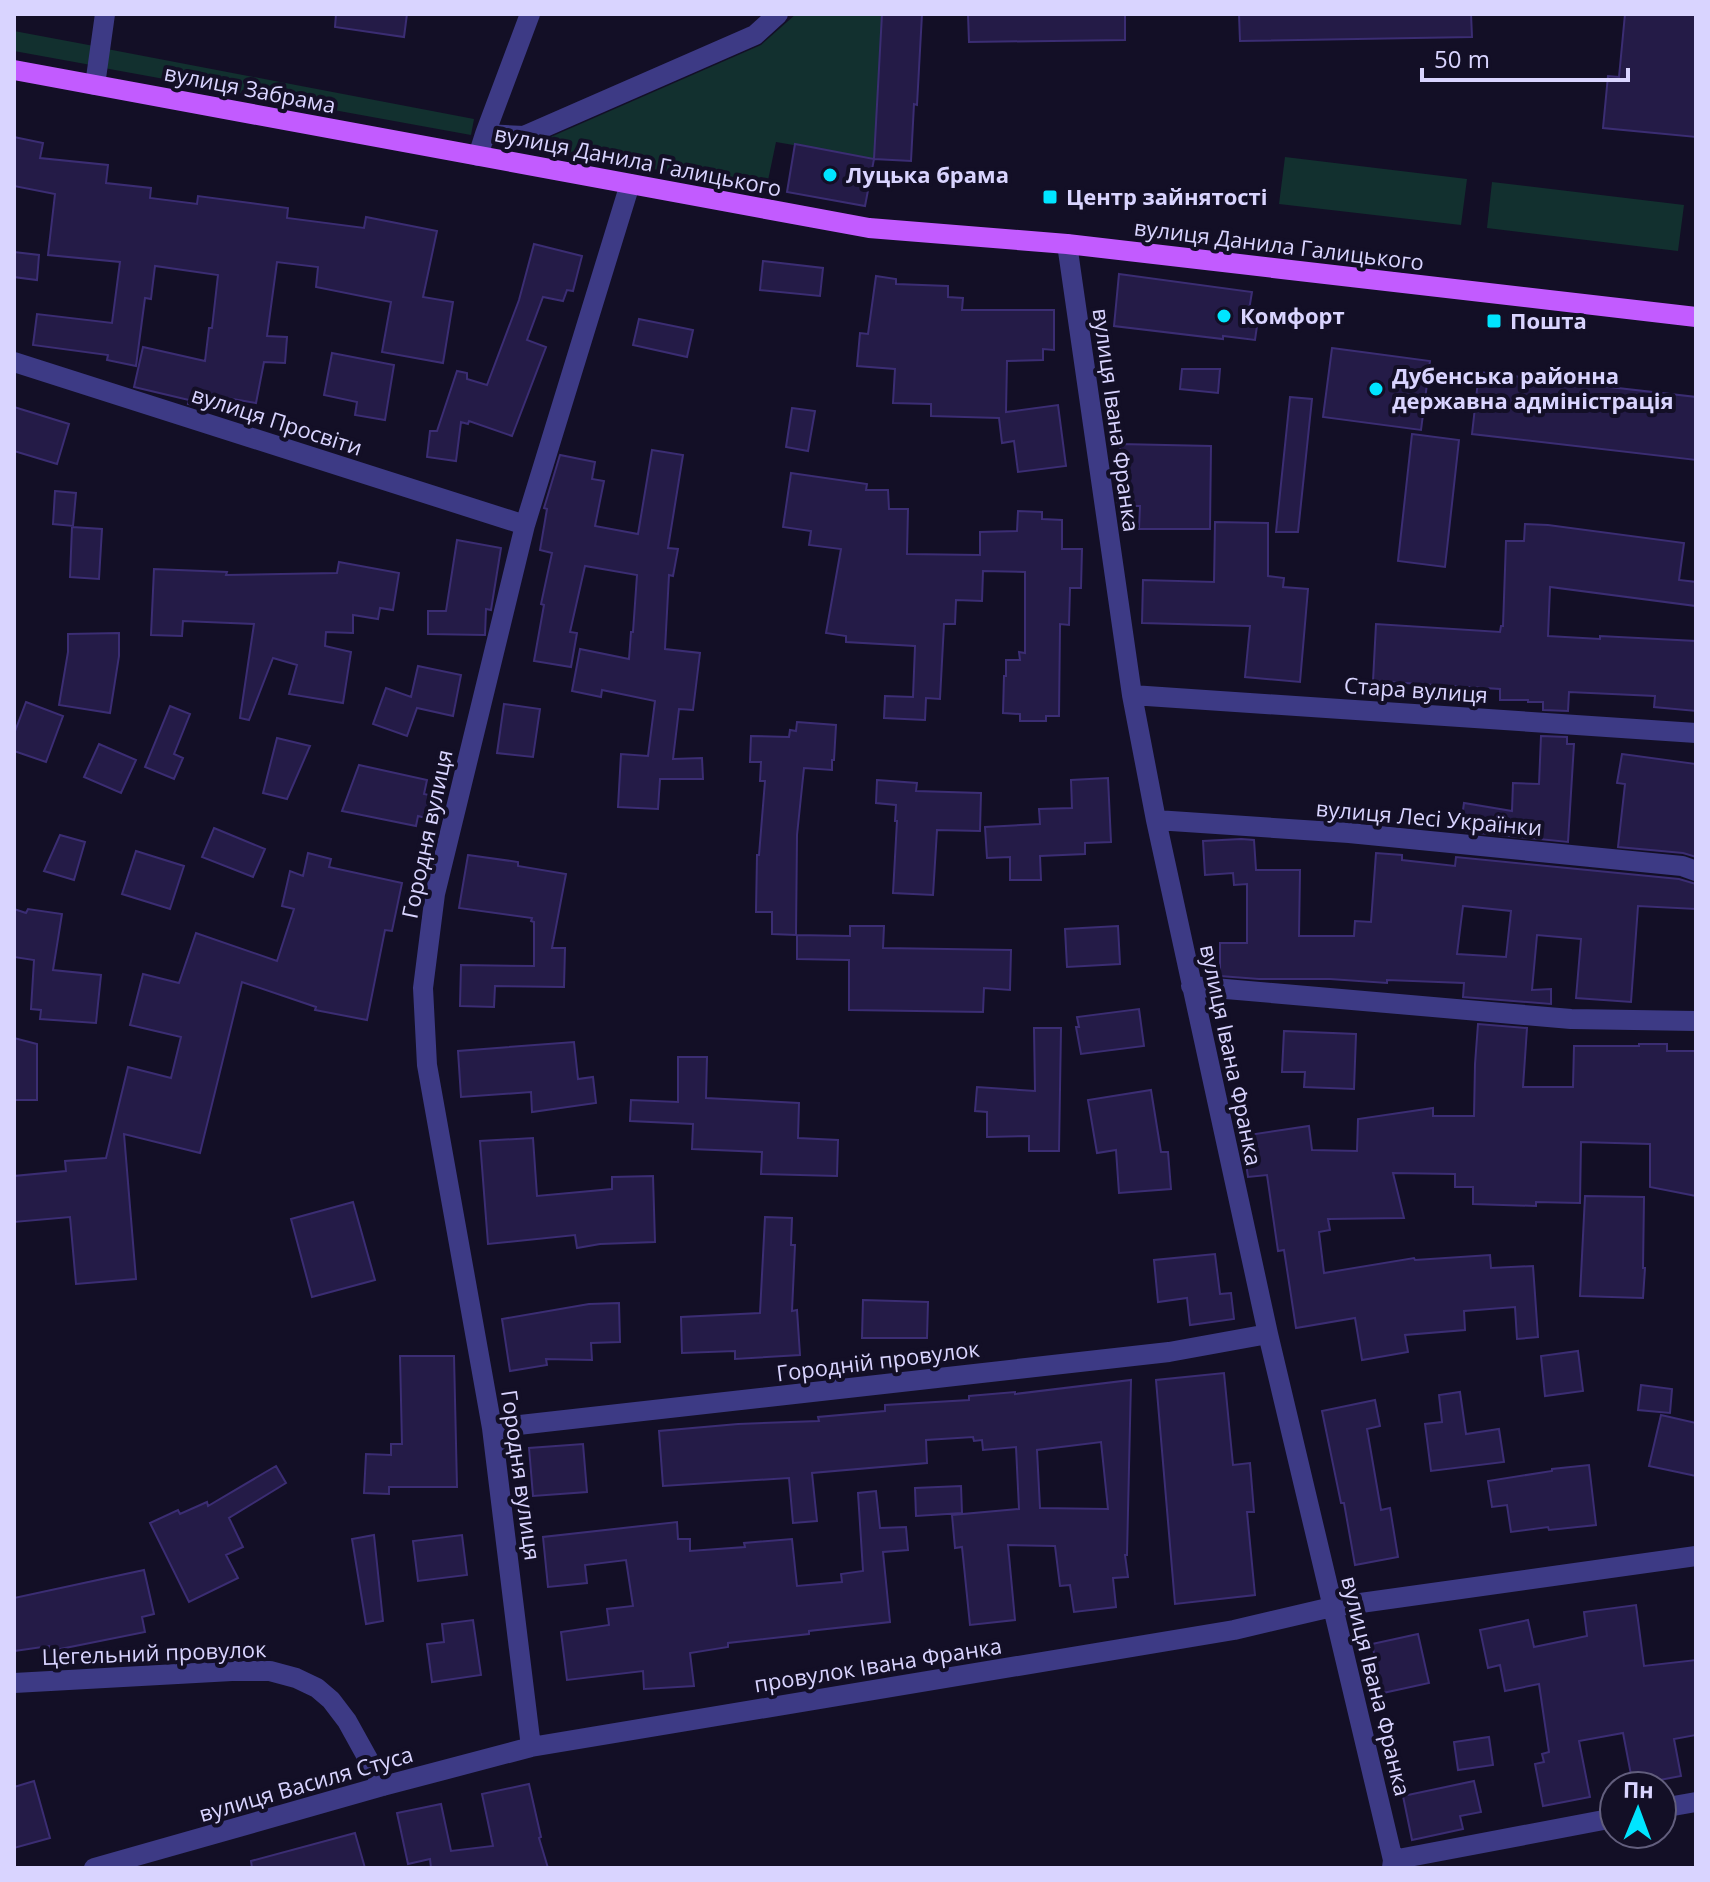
<svg xmlns="http://www.w3.org/2000/svg" width="1710" height="1882" font-family="'Open Sans',sans-serif">
<style>
.green{fill:#12302f}
.building{fill:#241b47;stroke:#3b2d73;stroke-width:2;fill-rule:evenodd}
.lines{fill:none;stroke-linecap:round;stroke-linejoin:round}
.minor{stroke:#3d3a85;stroke-width:20}
.major{stroke:#c25bff;stroke-width:20}
.poi-dot{fill:#00e5ff;stroke:#130f26;stroke-width:3}
.labels{text-anchor:middle;stroke-width:8;stroke-linejoin:round;paint-order:stroke}
.street-label{font-size:22px;fill:#d9d4ff;stroke:#130f26}
.poi-label{font-size:22px;font-weight:bold;fill:#d9d4ff;stroke:#130f26;text-anchor:start}
</style>
<rect width="100%" height="100%" fill="#130f26"/>
<path class="green" d="M796 14H882L874 159 776 142 766 190 530 146 761 45Z
M14 31 94 46 91 65 14 51Z
M107 49 474 119 471 135 104 68Z
M1285 157 1467 179 1461 225 1279 204Z
M1492 182 1684 205 1678 251 1487 228Z"/>
<path class="building" d="M336 14H407L404 37 335 27Z
M882 14H922L917 105 914 104 911 161 874 159Z
M968 14H1125V40L969 42Z
M1239 14H1471L1472 37 1240 41Z
M1625 14H1696V137L1603 128 1608 76 1619 77Z
M14 137 43 143 40 158 108 165 106 183 151 188 150 198 197 204 198 196 288 208 287 218 364 228 366 217 437 231 423 297 453 302 443 363 382 352 391 302 316 287 318 267 277 262 267 336 287 337 285 363 264 362 256 403 221 397 219 409 188 404 189 400 134 387 143 347 205 361 209 328H212L218 275 155 266 151 299 145 298 136 366 107 360 108 355 33 345 37 314 112 323 120 262 48 255 55 194 14 186Z
M795 144 874 159 865 206 787 192Z
M534 244 582 256 573 291 567 290 563 301 543 297 527 340 546 347 512 436 469 421 468 424 461 422 456 461 427 457 430 431H437L457 371 467 373V379L487 385 519 300Z
M14 252 39 255 37 280 14 277Z
M763 261 823 268 820 296 760 290Z
M1119 274 1252 292 1249 310 1259 312 1255 340 1223 336V339L1114 326Z
M876 276 896 279V284L948 286V297L963 298 962 310H1054V350L1043 349V360L1007 361 1006 412 1058 405 1066 466 1018 472 1014 441 1002 443 999 418 931 416V404L893 403 895 369 857 366 860 333 868 334Z
M639 319 693 330 687 357 633 345Z
M1332 348 1430 361 1421 430 1323 417Z
M332 353 394 365 385 420 355 415 357 402 324 395Z
M1182 369H1220L1218 393 1180 389Z
M1479 372 1696 397V460L1472 434Z
M1290 397 1312 399 1298 532H1276Z
M14 407 69 424 57 464 14 451Z
M792 408 815 411 808 451 786 447Z
M1412 434 1459 440 1445 567 1398 561Z
M1120 444 1211 446 1210 529H1139L1140 506H1118L1116 490 1117 454H1120Z
M652 450 683 455 668 548 678 549 673 576 669 575 665 649 700 653 693 710 679 709 673 759 702 758 703 779H660L658 809 618 807 621 754 648 756 655 701 602 690 601 697 572 691 580 649 629 659 631 632H633L637 575 585 566 570 632 577 633 571 667 534 661 544 605 541 604 552 553 540 550 547 509 544 508 560 455 595 462 592 479 604 481 595 526 638 534Z
M791 473 867 484 866 490H888L889 509H908L907 554 980 555V532L1017 531 1018 511 1042 512V519L1062 520V549H1082L1081 588H1070L1069 625 1060 624 1059 716H1046V721H1020V714L1003 713 1004 676H1006V660H1020L1019 652 1025 653V572L983 571 982 601 956 600 955 624H944L940 699 926 698 925 720 884 718 885 696 913 697 915 646 846 642V636L826 633 841 549 809 545 811 531 783 527Z
M55 491 76 493 73 526 53 524Z
M1215 522 1268 523V576L1284 578 1283 587 1308 589 1300 682 1245 677 1250 626 1142 623 1143 580 1214 582Z
M1525 524 1548 525 1684 543 1679 580 1696 582V606L1550 587 1548 636 1600 639V636L1696 641V711L1654 707 1655 696 1569 692 1568 711 1543 710V702H1528V700H1500V689L1373 681 1376 624 1500 632 1501 626H1503L1506 541H1524Z
M72 527 102 529 99 579 70 577Z
M457 540 501 548 491 610 486 609 485 635 428 634V611H446Z
M339 562 399 573 393 610 380 608 378 619 353 615V633L326 632 325 646 351 652 343 703 289 694 297 665 273 658 249 720 240 718 254 624 183 621 182 636 151 635 154 569 227 572 226 575 337 573Z
M119 633V656L110 713 59 705 68 652V634Z
M418 666 461 675 453 716 417 708 407 736 373 724 386 688 411 697Z
M26 702 63 716 46 762 14 751V734Z
M504 704 540 709 533 757 497 753Z
M170 706 190 714 174 754 183 758 174 779 145 767Z
M797 722 836 725 834 760H832V770L804 768 797 835 796 935 772 934V912H756L757 855H759L765 781H760L761 762H750L751 736 789 737 790 730 796 731Z
M1541 736 1567 737V744H1574L1568 842 1460 831 1464 803 1512 811 1513 783 1539 784Z
M277 738 310 746 287 799 263 793Z
M99 744 136 760 121 793 84 777Z
M1622 754 1696 764V857L1683 853 1618 847 1625 784 1617 783Z
M359 765 427 780 424 794 434 796 430 819 418 816 416 826 342 811Z
M1108 778 1111 842 1085 843V854L1040 856 1041 880H1010V857L987 858 985 827 1040 824 1039 809 1072 808 1071 780Z
M877 780 917 783 916 791 981 793 980 831 937 830 933 895 893 893 897 821H895L896 805 876 803Z
M214 828 265 849 253 877 202 857Z
M60 835 85 842 74 880 44 871Z
M1241 839 1254 840 1256 870H1300L1299 936H1354L1355 921 1371 922 1376 853 1402 855V860L1455 866 1456 857 1679 879 1696 884V909L1638 906 1631 1002 1576 998 1581 939 1537 935 1532 990 1551 989V1004L1463 997 1464 983 1387 980V983L1330 979H1259L1220 976V943H1247V884L1234 885 1233 873 1205 875 1203 841ZM1463 906 1511 911 1506 957 1457 954Z
M136 851 184 866 170 909 122 894Z
M308 853 331 859 329 867 402 883 392 931 385 930 367 1020 315 1010 316 1007 242 982 200 1153 124 1134 136 1279 76 1284 70 1217 14 1222V1176L66 1171 65 1161 106 1158 128 1067 171 1078 181 1037 130 1025 143 974 179 983 196 933 277 961 294 909 282 906 290 871 303 876Z
M468 855 518 862V866L566 874 552 948H565L564 987 495 986 494 1007 460 1006 461 965 534 966V922L531 921 532 918 459 908Z
M14 909 26 913 28 909 62 914 53 970 101 975 96 1023 40 1019 41 1010 31 1009 34 960 14 957Z
M850 926H884L883 948 1011 950 1010 990 984 988 983 1012 849 1010V960L797 959V935L850 936Z
M1118 926 1120 964 1067 967 1065 929Z
M1139 1009 1144 1046 1081 1054 1076 1027H1079L1077 1017Z
M1478 1024 1527 1028 1523 1087H1573L1574 1046H1639V1044H1667V1051H1696V1196L1650 1187V1144L1581 1142 1580 1203 1536 1202V1206L1473 1204V1187H1455V1174L1393 1173 1404 1218 1328 1219 1330 1230 1319 1232 1324 1273 1414 1258 1415 1260 1490 1255 1491 1268 1533 1266 1538 1337 1517 1339 1515 1307 1464 1311 1465 1330 1405 1335 1408 1352 1362 1360 1355 1318 1296 1328 1284 1250 1278 1251 1267 1175 1248 1177 1242 1136 1309 1126 1312 1150 1357 1151 1358 1119 1433 1108V1116H1474L1475 1064Z
M1034 1028H1061L1059 1151H1029V1136L987 1137V1112L975 1111 977 1087 1035 1091Z
M1284 1031 1356 1034 1354 1089 1304 1087 1305 1072H1282Z
M14 1038 37 1044V1100H14Z
M574 1042 578 1079 593 1077 596 1103 532 1112 531 1092 461 1097 458 1051Z
M678 1057H707L706 1098 799 1103 798 1138 838 1140 837 1176 761 1174 762 1152 692 1149 693 1124 630 1121 631 1100 678 1102Z
M1151 1090 1161 1152H1168L1171 1189 1119 1193 1116 1150 1097 1153 1088 1100Z
M533 1138 537 1196 612 1189V1177L653 1176 655 1242 600 1244 577 1248 575 1235 488 1244 480 1141Z
M1585 1196 1644 1197 1643 1268H1645L1643 1298 1580 1296Z
M353 1202 375 1280 312 1297 291 1219Z
M765 1217 792 1218 791 1245H795L792 1311 797 1310 800 1355 735 1359V1351L682 1353 681 1317 760 1313Z
M1215 1254 1220 1294 1231 1293 1234 1319 1190 1325 1187 1298 1158 1302 1154 1260Z
M863 1300 928 1302 927 1338H862Z
M619 1303 620 1342 591 1343 592 1360 546 1359 547 1365 510 1371 502 1319 589 1304Z
M1578 1351 1583 1391 1545 1396 1541 1356Z
M400 1356H454L457 1487H389V1494L364 1493 366 1454 391 1455V1444H402Z
M1224 1373 1233 1465 1250 1463 1254 1512H1247L1255 1595 1175 1604 1156 1380Z
M1131 1380 1127 1555H1125L1128 1577 1113 1578 1116 1607 1074 1612 1070 1585 1060 1586 1055 1546 1008 1545 1015 1620 970 1625 962 1547 955 1548 952 1515 1019 1509 1016 1447 983 1450 982 1440 974 1441 973 1437 926 1440 927 1463 812 1473 817 1521 793 1523 789 1478 663 1486 659 1431 738 1424 819 1421 818 1417 885 1411V1405L969 1400V1396L1015 1392V1394ZM1101 1442 1108 1509 1040 1508 1037 1450Z
M1641 1385 1672 1389 1670 1413 1638 1410Z
M1460 1392 1466 1434 1499 1429 1504 1462 1431 1471 1425 1424 1442 1422 1439 1395Z
M1375 1400 1380 1426 1367 1429 1381 1510 1390 1508 1398 1557 1355 1565 1344 1503H1341L1322 1411Z
M1661 1415 1696 1423V1476L1649 1466Z
M583 1444 587 1492 533 1496 529 1448Z
M1589 1465 1596 1525 1549 1530 1548 1527 1511 1532 1507 1505 1492 1507 1488 1481 1552 1471V1469Z
M276 1466 286 1483 229 1518 243 1547 226 1555 238 1578 189 1602 150 1523 178 1510 180 1514 207 1502 208 1506Z
M961 1486 962 1513 916 1516 915 1488Z
M876 1491 880 1528 906 1527 908 1550 883 1552 890 1622 809 1631V1634L728 1643V1647L690 1653 694 1686 644 1689 643 1671 567 1680 561 1632 609 1625 607 1609 633 1606 626 1560 585 1565 587 1583 548 1587 543 1537 677 1522 678 1539H690V1551L745 1547 744 1543 792 1539 797 1586 842 1582 841 1574 863 1571 858 1493Z
M374 1535 383 1621 366 1624 352 1539Z
M462 1535 467 1575 418 1581 413 1541Z
M144 1570 154 1614 142 1617 145 1632 50 1651 49 1646 14 1651V1598Z
M1636 1605 1644 1666 1696 1660V1735L1674 1739 1681 1776 1633 1785 1623 1733 1579 1741 1590 1797 1543 1806 1535 1764 1544 1762 1542 1754 1549 1752 1539 1684 1505 1691 1500 1665 1488 1668 1480 1630 1528 1620 1534 1647 1587 1636 1584 1612Z
M473 1620 481 1675 432 1682 427 1644 444 1642 442 1624Z
M1418 1634 1429 1683 1383 1693 1372 1644Z
M1489 1737 1493 1765 1458 1770 1454 1742Z
M34 1781 50 1838 14 1848V1787Z
M1474 1781 1481 1812 1460 1816 1463 1829 1412 1840 1403 1796Z
M529 1784 541 1837 539 1838 548 1868H431L430 1859 408 1864 397 1813 441 1804 451 1851 493 1846 482 1794Z
M355 1833 365 1868H252L251 1861Z"/>
<g class="lines">
<path class="minor" d="M95 85 105 14
M485 134 530 14
M478 156 485 134 524 136 755 35 778 14
M1067 244 1132 695 1156 820 1268 1334 1393 1860 1392 1868
M14 362 525 525
M1132 695 1696 733
M1156 820 1349 833 1682 866 1696 871
M1191 986 1571 1019 1696 1021
M492 1428 1169 1352 1268 1334
M14 1683 232 1671H270L296 1678 317 1688 331 1700 347 1721 383 1786
M531 1747 492 1428 427 1065 423 988 435 894 525 525 630 184
M1662 1808 1696 1802
M1393 1860 1614 1818
M94 1868 383 1786 531 1747 1234 1630 1332 1607 1696 1556"/>
<path class="major" d="M14 70 869 228 1067 244 1696 317"/>
</g>
<g class="poi-dot">
<circle cx="830" cy="175" r="8"/>
<rect x="1042" y="189" width="16" height="16" rx="4"/>
<circle cx="1224" cy="316" r="8"/>
<rect x="1486" y="313" width="16" height="16" rx="4"/>
<circle cx="1376" cy="389" r="8"/>
</g>
<g class="labels">
<g class="street-label">
<text transform="translate(250 89) rotate(11)" y="8">вулиця Забрама</text>
<text transform="translate(638 161) rotate(11)" y="8">вулиця Данила Галицького</text>
<text transform="translate(1279 245) rotate(7)" y="8">вулиця Данила Галицького</text>
<text transform="translate(1116 420) rotate(82)" y="8">вулиця Івана Франка</text>
<text transform="translate(277 421) rotate(18)" y="8">вулиця Просвіти</text>
<text transform="translate(1416 690) rotate(4)" y="8">Стара вулиця</text>
<text transform="translate(1429 818) rotate(5)" y="8">вулиця Лесі Українки</text>
<text transform="translate(427 834) rotate(-78)" y="8">Городня вулиця</text>
<text transform="translate(1231 1055) rotate(78)" y="8">вулиця Івана Франка</text>
<text transform="translate(878 1361) rotate(-7)" y="8">Городній провулок</text>
<text transform="translate(521 1475) rotate(82)" y="8">Городня вулиця</text>
<text transform="translate(154 1653) rotate(-2)" y="8">Цегельний провулок</text>
<text transform="translate(878 1665) rotate(-9)" y="8">провулок Івана Франка</text>
<text transform="translate(1376 1686) rotate(76)" y="8">вулиця Івана Франка</text>
<text transform="translate(306 1784) rotate(-16)" y="8">вулиця Василя Стуса</text>
</g>
<g class="poi-label">
<text x="846" y="183">Луцька брама</text>
<text x="1066" y="205">Центр зайнятості</text>
<text x="1240" y="324">Комфорт</text>
<text x="1510" y="329">Пошта</text>
<text x="1392" y="384">Дубенська районна<tspan x="1392" dy="25">державна адміністрація</tspan></text>
</g>
</g>
<rect width="1710" height="1882" fill="none" stroke="#d9d4ff" stroke-width="32"/>
<g transform="translate(1638 1810) rotate(1)"><circle r="38" fill="#130f26" stroke="#625e7d" stroke-width="2"/>
<path d="M0-6L14 30L0 20L-14 30Z" fill="#00e5ff"/>
<text y="-12" font-size="22" font-weight="bold" text-anchor="middle" fill="#d9d4ff">Пн</text>
</g>
<path d="M1422 68v12h206v-12" fill="none" stroke="#d9d4ff" stroke-width="4"/>
<text x="1434" y="68" font-size="24" fill="#d9d4ff" stroke="#130f26" stroke-width="6" paint-order="stroke">50 m</text>
</svg>
